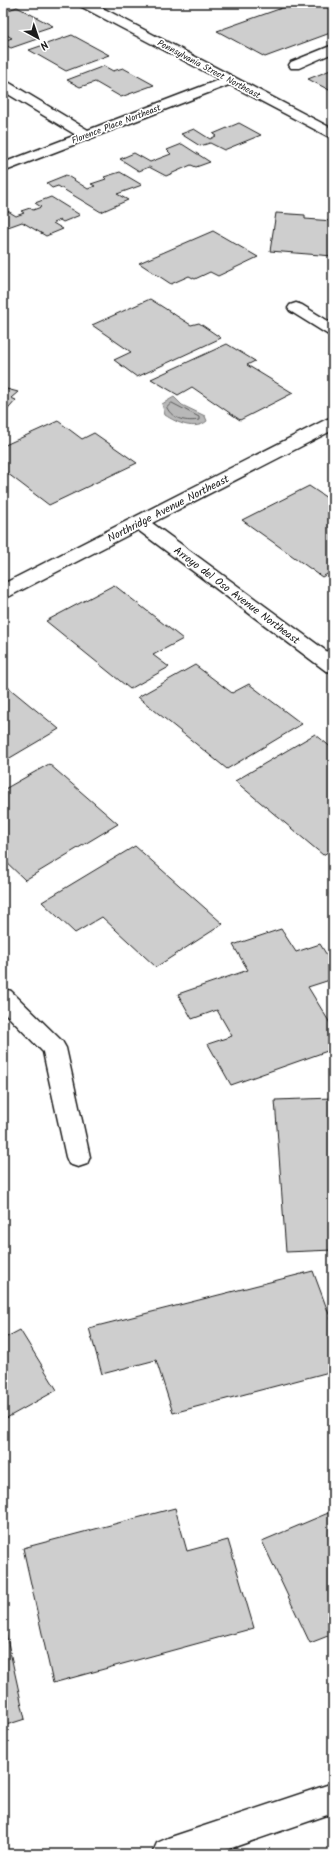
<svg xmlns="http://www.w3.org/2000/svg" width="336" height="1857" font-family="Kalam,sans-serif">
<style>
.water{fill:#b8b8b8;stroke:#7a7a7a}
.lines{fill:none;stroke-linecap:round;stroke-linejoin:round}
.shore{stroke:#5a5a5a;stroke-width:1}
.building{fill:#cecece;stroke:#1c1c1c}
.lane-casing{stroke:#1c1c1c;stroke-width:3}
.street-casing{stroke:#1c1c1c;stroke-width:3}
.secondary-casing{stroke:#1c1c1c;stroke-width:3}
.lane{fill:#fff;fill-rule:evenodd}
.street{fill:#fff;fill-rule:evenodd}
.secondary{fill:#fff;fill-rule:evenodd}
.labels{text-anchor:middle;stroke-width:3.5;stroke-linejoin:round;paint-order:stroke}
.far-street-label{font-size:9px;fill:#1c1c1c;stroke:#fff}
.street-label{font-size:11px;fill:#1c1c1c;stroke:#fff}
</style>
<rect width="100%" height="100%" fill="#fff"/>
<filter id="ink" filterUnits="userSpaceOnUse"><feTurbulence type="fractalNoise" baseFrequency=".025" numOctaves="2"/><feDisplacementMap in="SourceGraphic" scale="8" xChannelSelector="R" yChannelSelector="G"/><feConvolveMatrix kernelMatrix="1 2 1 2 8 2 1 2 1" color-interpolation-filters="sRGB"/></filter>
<g filter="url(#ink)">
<path class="water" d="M174 397 182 405 205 416 207 421C195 431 177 423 165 415L162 404Z"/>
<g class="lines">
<path class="shore" d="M172 403 199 417V420C187 422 173 420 167 408Z"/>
</g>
<path class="building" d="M296 3 333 4V32L265 57 217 31Z
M17 7 53 26 29 34 37 39 11 48 3 44V41L12 38 3 33V12Z
M72 35 109 55 66 71 29 50Z
M104 66 113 71 123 68 154 85 121 97 95 82 80 87 67 80Z
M333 69V92L308 79Z
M239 123 261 135 224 150 210 143 200 146 181 134 194 129 210 139 216 136 213 134Z
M182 144 210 162 196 167 191 165 166 176 149 167 139 171 120 159 134 153 150 162 171 154 167 150Z
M120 172 142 185 117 194 128 200 101 212 58 186 52 188 46 183 66 175 88 189 95 186 91 184 106 179 104 177Z
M51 197 80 215 63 222 60 220 53 223 63 229 46 236 22 222 8 227 3 224V208L16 216 24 213 21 211 30 208 33 210 41 207 35 203Z
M276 213 305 215V219L333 221V256L270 251Z
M213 231 258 257 218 276 210 272 195 279 189 276 171 284 139 263Z
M150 299 191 325 199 323 221 338 137 377 114 360 131 352 92 325Z
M227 344 255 361 247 365 293 393 240 420 192 387 178 395 151 379Z
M3 388 18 392 11 398 16 400 3 415Z
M58 421 82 439 94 433 137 463 49 505 3 470V446Z
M309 486 333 502V571L322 577 242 520Z
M114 585 183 639 153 655 169 667 130 689 46 621Z
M195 665 232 693 249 684 302 724 227 769 138 697Z
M3 683 59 729 3 762Z
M315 734 333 749V849L323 855 235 781Z
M49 764 118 824 25 880 3 859V790Z
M135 846 223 924 156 967 102 917 75 933 42 902Z
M281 929 296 952 320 944 333 965V979L308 987 333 1028V1049L231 1085 208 1044 232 1036 217 1010 192 1019 178 994 248 970 233 945Z
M333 1098V1250L286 1252 275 1100Z
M313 1271 333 1325V1371L173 1413 156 1360 102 1374 89 1328Z
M20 1330 57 1390 3 1420V1339Z
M175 1508 187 1551 228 1540 254 1628 53 1683 23 1548Z
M333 1511V1634L310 1643 262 1541Z
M3 1620 25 1719 3 1726Z"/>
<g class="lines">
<defs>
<path id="lane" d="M333 45V53L299 68H291L289 65 291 62Z"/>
<path id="street" d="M229 76 234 77 236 80 234 83 3 172V163L76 135 3 91V81L8 82 88 130Z
M296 303 302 305 333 324V336L327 334 290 311 288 308 290 305Z
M333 418V430L152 523 333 656V672L326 671 138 530 10 596 3 598V584L327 419Z
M3 988 11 991 62 1041 66 1048 90 1157 87 1164 78 1167 69 1164 66 1157 43 1052 3 1011Z
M333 1783V1813L214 1854H152L157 1843 168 1838Z"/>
<path id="secondary" d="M78 3H93L333 129V139L80 6Z"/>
</defs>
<use href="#lane" class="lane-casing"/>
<use href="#street" class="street-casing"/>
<use href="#secondary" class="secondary-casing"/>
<use href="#lane" class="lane"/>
<use href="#street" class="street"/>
<use href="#secondary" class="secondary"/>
</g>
</g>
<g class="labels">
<g class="far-street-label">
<text transform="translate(209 69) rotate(28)" y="3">Pennsylvania Street Northeast</text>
<text transform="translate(116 124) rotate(-21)" y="3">Florence Place Northeast</text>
</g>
<g class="street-label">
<text transform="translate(168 508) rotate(-27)" y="4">Northridge Avenue Northeast</text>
<text transform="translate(237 595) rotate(37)" y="4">Arroyo del Oso Avenue Northeast</text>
</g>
</g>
<rect width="336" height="1857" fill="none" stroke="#fff" stroke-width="16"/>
<rect x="8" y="8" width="320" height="1841" fill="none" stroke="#1c1c1c" stroke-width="1.5" filter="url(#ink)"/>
<g transform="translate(38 38) rotate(140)" stroke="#ffffff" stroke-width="3" paint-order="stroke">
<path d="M0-3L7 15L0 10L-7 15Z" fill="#1c1c1c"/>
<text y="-6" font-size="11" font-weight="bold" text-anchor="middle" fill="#1c1c1c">N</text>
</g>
</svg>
